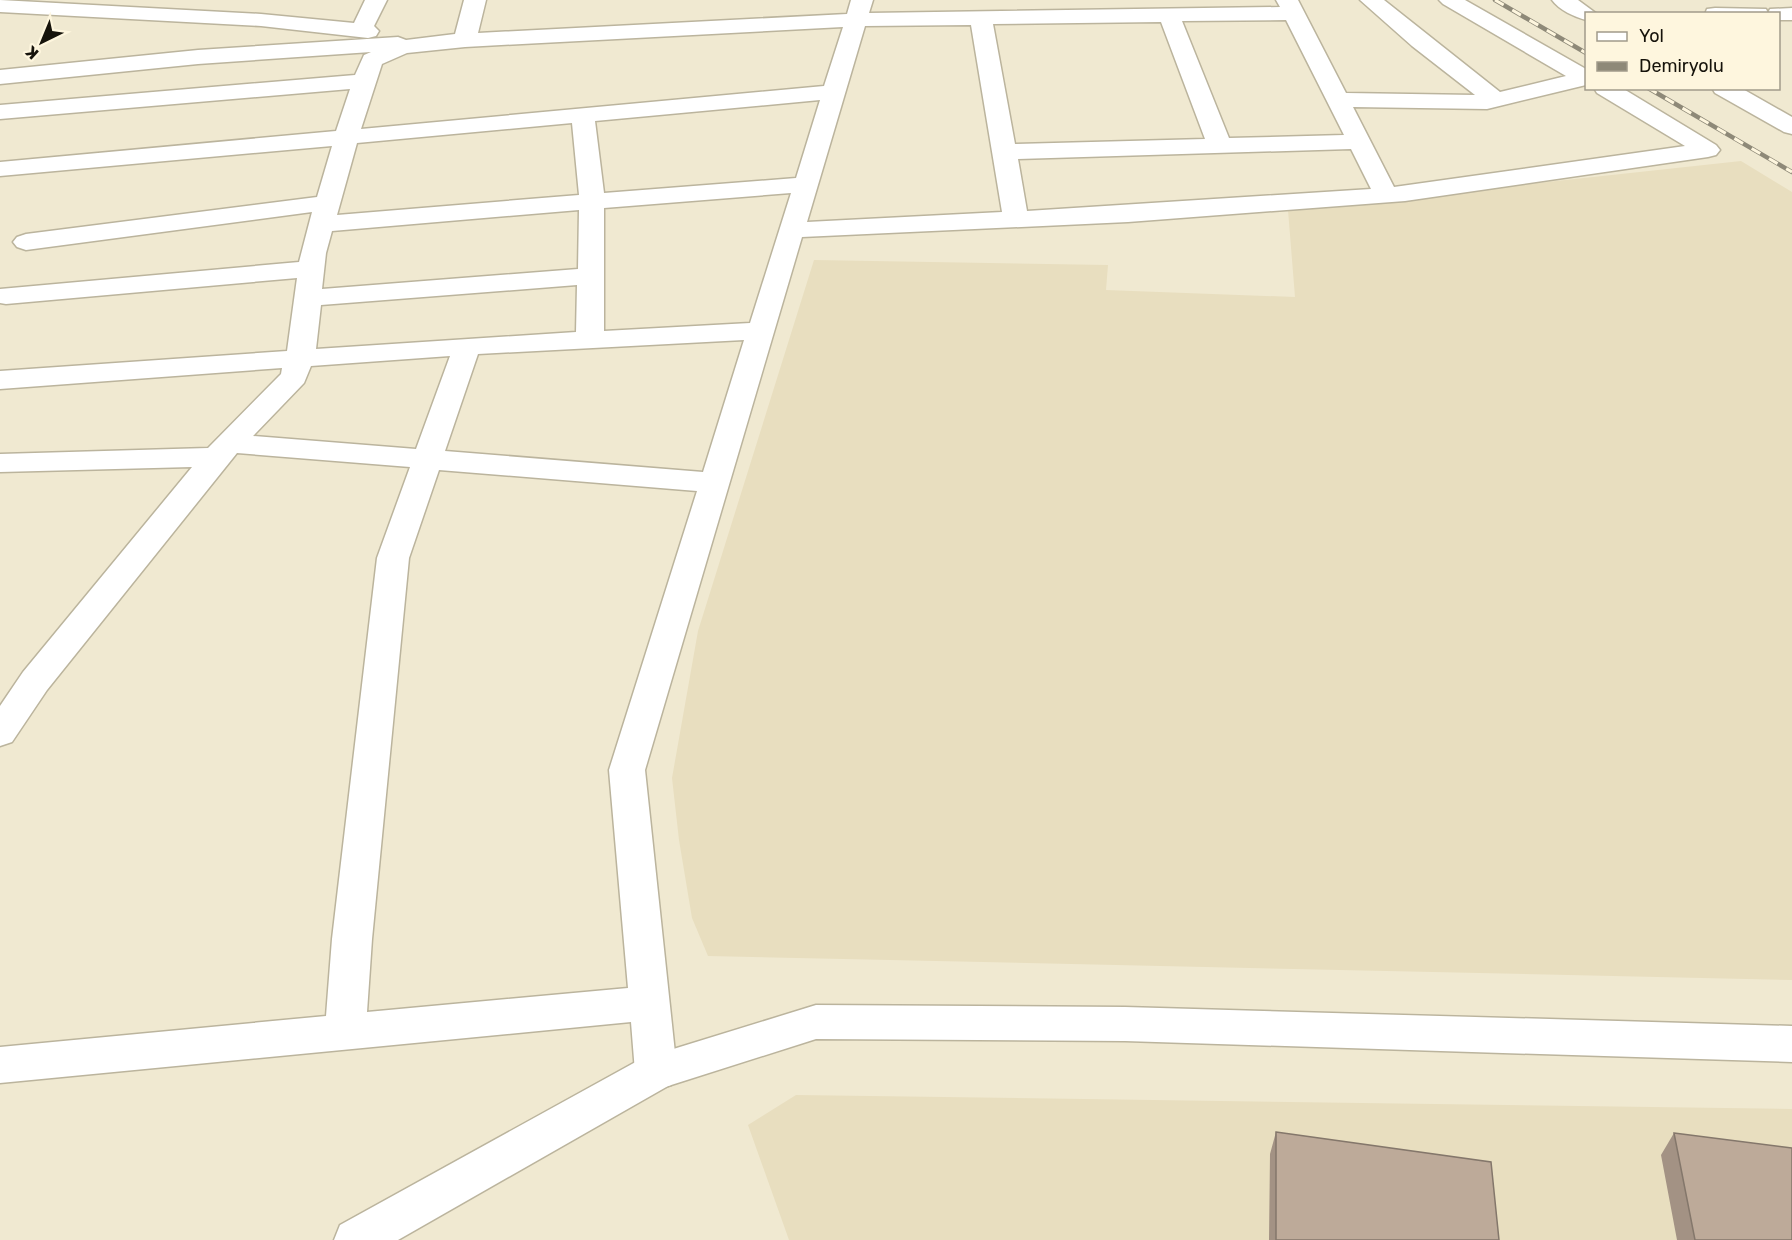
<svg xmlns="http://www.w3.org/2000/svg" width="1792" height="1240" font-family="Rubik,sans-serif">
	<style>
		.built { fill: #e8debf }
		.lines { fill: none; stroke-linecap: round; stroke-linejoin: round }
		.minor-casing { stroke: #bbb49d; stroke-width: 3 }
		.tertiary-casing { stroke: #bbb49d; stroke-width: 3 }
		.minor { fill: #fff; fill-rule: evenodd }
		.tertiary { fill: #fff; fill-rule: evenodd }
		.rail-casing { stroke: #8e8978; stroke-width: 4.5 }
		.rail { stroke: #fef6de; stroke-width: 3; stroke-dasharray: 10; stroke-linecap: butt }
		.wall { fill: #a39284 }
		.building { fill: #bdaa99; stroke: #84776b; stroke-width: 1.5 }
	</style>
	<rect width="100%" height="100%" fill="#f0e9d1"/>
	<path class="built" d="M1741,161L1792,192V980L708,956L692,918L679,840L672,778L698,631L814,260L1108,265L1106,290L1295,297L1288,210Z
		M796,1095L1792,1109V1240H789L748,1125Z"/>
	<g class="lines">
		<g class="minor-casing">
			<path id="minor" d="M0,0L261,14L354,23L365,0H387L374,26L379,31L376,36L368,38L261,26L0,12Z
				M464,0H486L478,33L847,14L851,0H873L869,13L1280,7L1276,0H1298L1346,93L1475,95L1412,46L1360,0H1384L1500,92L1566,76L1443,4L1439,0H1465L1586,69V85L1487,109L1353,107L1394,187L1685,146L1597,93L1594,88H1622L1716,145L1720,150L1716,155L1708,157L1405,201L1128,222L802,237L645,770L677,1072L671,1085L656,1090L641,1085L635,1072L631,1022L0,1083V1047L326,1016L332,939L377,558L410,467L237,453L47,690L12,742L0,746V706L23,672L192,467L0,472V454L208,448L281,374L282,368L0,389V371L287,351L297,278L6,304L0,303V289L299,262L312,212L26,250L17,247L13,242L17,237L26,234L317,197L332,146L0,176V162L336,131L350,89L0,119V105L355,75L364,55L371,52L198,64L0,84V70L198,50L398,37L406,40L455,34ZM1286,20L1344,135L1229,138L1182,21ZM1161,22L1205,139L1015,144L993,24ZM971,25L1002,212L807,222L865,26ZM843,27L824,86L361,129L382,64L407,53L465,47ZM820,100L796,178L604,193L595,121ZM572,123L579,195L337,215L357,143ZM1351,149L1371,189L1027,211L1018,159ZM791,193L750,323L604,331V208ZM579,210L578,269L322,289L326,253L332,231ZM577,285L576,332L316,349L321,305ZM744,340L703,472L445,451L478,354ZM450,356L416,449L253,436L304,383L311,366ZM439,470L697,491L609,770L628,988L367,1012L372,939L409,558Z
				M1552,0H1578L1597,14H1586V20C1575,17 1559,10 1552,0Z
				M1715,8L1766,9L1768,13L1770,9L1792,8V20H1778V14H1705L1707,9Z
				M1712,88H1741L1792,117V134L1784,132L1715,93Z"/>
		</g>
		<g class="tertiary-casing">
			<path id="tertiary" d="M816,1005L1125,1007L1792,1026V1062L1125,1041L816,1039L668,1086L398,1240H334L340,1225L641,1059Z"/>
		</g>
		<use href="#minor" class="minor"/>
		<use href="#tertiary" class="tertiary"/>
		<g class="rail-casing">
			<path id="rail" d="M1495,0L1586,53
				M1648,88L1792,172"/>
		</g>
		<use href="#rail" class="rail"/>
	</g>
	<path class="wall" d="M1276,1132L1499,1240H1269L1270,1154Z
		M1674,1133L1792,1240H1677L1661,1155Z"/>
	<path class="building" d="M1276,1132L1491,1162L1499,1240H1276Z
		M1674,1133L1792,1148V1240H1695Z"/>
	<rect x="1585" y="12" width="195" height="78" fill="#fef6de" stroke="#a19b8a" stroke-width="1.5"/>
	<rect x="1597" y="32" width="30" height="9" fill="#ffffff" stroke="#a19b8a" stroke-width="1.5"/>
	<text x="1639" y="42" font-size="18" fill="#16130b">Yol</text>
	<rect x="1597" y="62" width="30" height="9" fill="#8e8978" stroke="#a19b8a" stroke-width="1.5"/>
	<text x="1639" y="72" font-size="18" fill="#16130b">Demiryolu</text>
	<g transform="translate(42 42) rotate(223)" stroke="#fef6de" stroke-width="4.5" paint-order="stroke">
	<path d="M0-4.5L10 22L0 15L-10 22Z" fill="#16130b"/>
	<text y="-9" font-size="16" font-weight="bold" text-anchor="middle" fill="#16130b">K</text>
	</g>
</svg>
